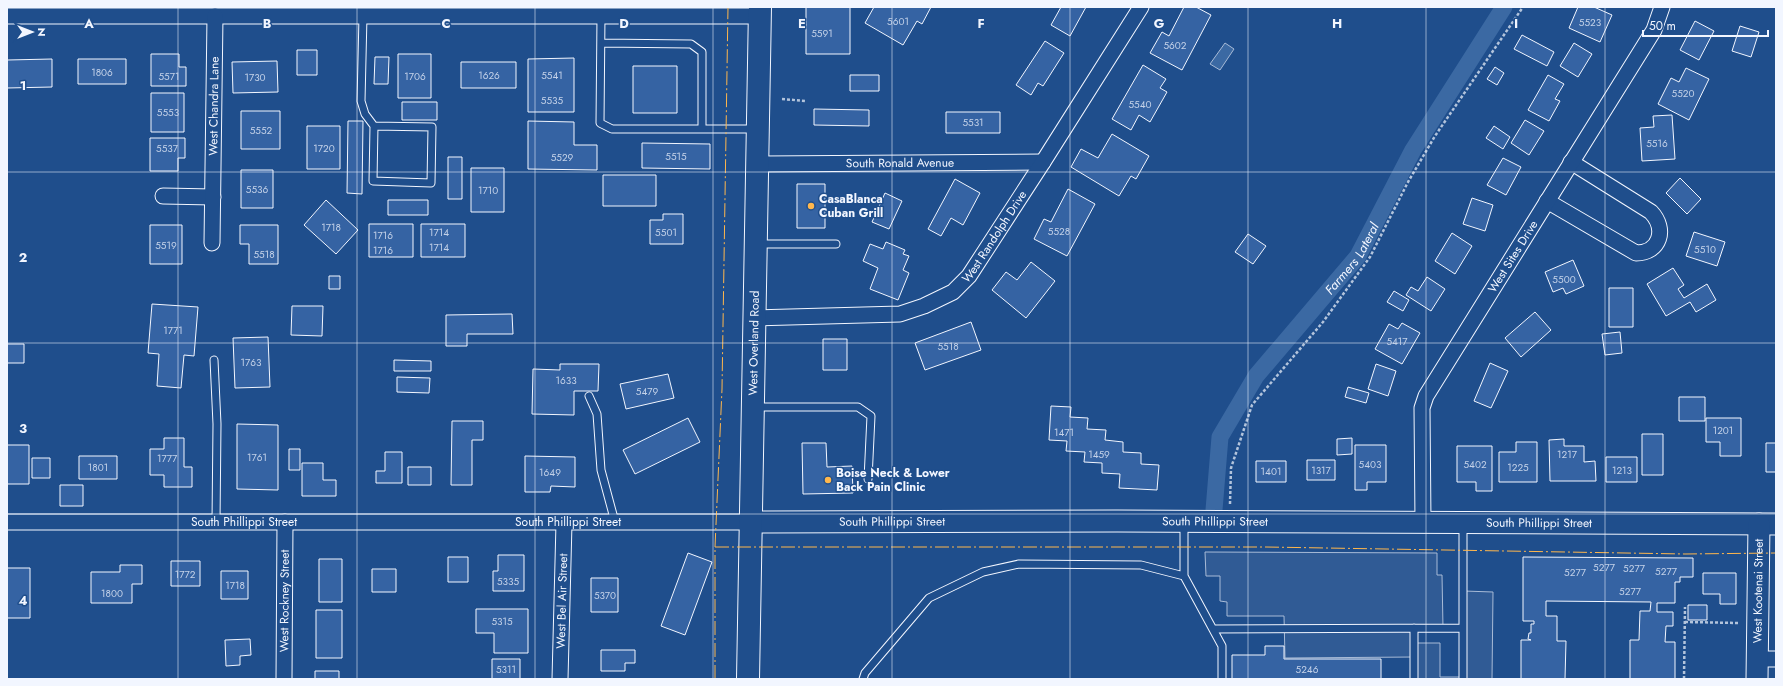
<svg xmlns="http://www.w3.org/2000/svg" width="1783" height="686" font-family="Jost,sans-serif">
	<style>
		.parking { fill: #305b95; stroke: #a8bbd7 }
		.water { fill: #3b69a3; stroke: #a8bbd7 }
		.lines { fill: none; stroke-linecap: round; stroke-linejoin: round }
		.canal { stroke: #3b69a3; stroke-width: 17 }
		.building { fill: #3563a3; stroke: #f2f6ff }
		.lane-casing { stroke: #f2f6ff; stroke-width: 9 }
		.street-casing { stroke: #f2f6ff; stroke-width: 17 }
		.secondary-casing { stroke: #f2f6ff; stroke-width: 23 }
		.primary-casing { stroke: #f2f6ff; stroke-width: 24 }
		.path { stroke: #b3c4dc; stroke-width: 2.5; stroke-dasharray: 3 2; stroke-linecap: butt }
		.lane { stroke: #1f4e8c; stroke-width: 7 }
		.street { stroke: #1f4e8c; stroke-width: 15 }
		.secondary { stroke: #1f4e8c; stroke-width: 21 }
		.primary { stroke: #1f4e8c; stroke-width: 22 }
		.power { stroke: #ffb74d; stroke-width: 1; stroke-dasharray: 14 3 2 3; stroke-linecap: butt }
		.grid { fill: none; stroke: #f2f6ff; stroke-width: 1; stroke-opacity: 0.55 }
		.poi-dot { fill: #ffb74d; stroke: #1f4e8c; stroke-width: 1.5 }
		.labels { text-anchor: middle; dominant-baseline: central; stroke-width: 3; stroke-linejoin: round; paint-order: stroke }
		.number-label { font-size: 10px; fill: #c3d1e8 }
		.street-label { font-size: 12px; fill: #f2f6ff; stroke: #1f4e8c }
		.poi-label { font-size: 12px; font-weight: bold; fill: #f2f6ff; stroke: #1f4e8c; text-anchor: start }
		.water-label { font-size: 13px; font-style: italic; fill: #f2f6ff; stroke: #1f4e8c }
		.grid-label { font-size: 13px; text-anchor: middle; font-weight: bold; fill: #f2f6ff; stroke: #1f4e8c; stroke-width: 3; stroke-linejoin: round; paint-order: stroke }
	</style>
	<rect width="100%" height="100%" fill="#1f4e8c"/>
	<path class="parking" d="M1205,552L1437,553V575H1442L1443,628H1414V643H1440V677H1465L1464,591L1493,592L1492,679H1414V657L1285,658L1284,616H1227V602L1220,601V576H1206Z"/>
	<path class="water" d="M1225,43L1234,49L1220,70L1210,64Z"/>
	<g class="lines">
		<path class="canal" id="s1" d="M1214,510L1220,437L1256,376L1358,256L1413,150L1504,7"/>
	</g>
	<path class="building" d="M806,7H850V54H806Z
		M874,7H931L922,24L917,21L903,45L865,23Z
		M1061,7H1086L1070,36L1051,25Z
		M1184,7H1196L1211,15L1182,70L1150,53L1162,32L1169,36Z
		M1578,7H1594L1612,15L1600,42L1569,28Z
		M1695,21L1714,31L1699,60L1680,50Z
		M1740,26L1759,32L1751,57L1732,51Z
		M1522,35L1554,52L1547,66L1514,49Z
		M1045,41L1064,53L1043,86L1038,83L1031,95L1016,85Z
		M1574,43L1592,54L1578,77L1560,66Z
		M297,50H317V75H297Z
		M151,54H179V67H186V86H151Z
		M398,54H431V98H398Z
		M375,57H389L388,84H374Z
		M574,58V112H528V59Z
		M52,59V87L7,88V60Z
		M78,59H126V84H78Z
		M277,61L278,92L233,93L232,62Z
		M461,62H516V88H461Z
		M1143,65L1166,79L1160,88L1167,92L1150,122L1139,115L1131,130L1112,119Z
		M633,66H677V113H633Z
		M1495,67L1504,73L1497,85L1487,79Z
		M1686,68L1709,79L1689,120L1658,104L1671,78L1679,82Z
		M850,75H879V91H850Z
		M1548,75L1564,84L1555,99L1560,101L1549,121L1528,110Z
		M151,93H184V132H151Z
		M402,102H437V120H402Z
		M814,109L869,110V126L814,125Z
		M241,111H280V149H241Z
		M946,112H1000V133H946Z
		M1672,115L1675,159L1642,161L1640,128L1654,127L1653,116Z
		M1525,120L1544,131L1529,155L1511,143Z
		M348,121H363L362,194L347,193Z
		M528,121L574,122V145H597V170L528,169Z
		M307,126H340V169H307Z
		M1494,126L1510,137L1503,149L1486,138Z
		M1112,134L1149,156L1136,179L1131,176L1119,196L1071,167L1081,149L1098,158Z
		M150,138H185V158H178V171H150Z
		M642,143L710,144V169L642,168Z
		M448,157H462V199H448Z
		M1503,158L1521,167L1506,195L1487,185Z
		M471,168H504V212H471Z
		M241,170H273V208H241Z
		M603,175H656V206H603Z
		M1680,178L1701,199L1687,214L1666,193Z
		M955,179L980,193L963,225L951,218L941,236L928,229Z
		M797,184H825V228H797Z
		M1068,189L1095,204L1067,256L1034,239L1044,219L1051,222Z
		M885,193L902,201L889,229L872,222Z
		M1472,198L1493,205L1485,231L1463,224Z
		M326,200L358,230L336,254L304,225Z
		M388,200H428V215H388Z
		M663,214H683V244H650V220H663Z
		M369,224H413V257H369Z
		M421,224H465V257H421Z
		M150,225H182V264H150Z
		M240,225H278V264H249V244H240Z
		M1694,232L1725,242L1717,266L1686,256Z
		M1452,233L1472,246L1455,274L1435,261Z
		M1248,234L1266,246L1253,264L1235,252Z
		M886,242L905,250L903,254L909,256L903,270L909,273L898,300L870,289L878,268L863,261L870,244L883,249Z
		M1573,260L1584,286L1566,294L1563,288L1553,292L1545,272Z
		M1031,262L1055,281L1026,318L992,290L1006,272L1017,280Z
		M1673,268L1684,285L1678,289L1684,298L1707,284L1716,300L1696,312L1690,302L1666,316L1647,284Z
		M329,276H340V289H329Z
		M1427,277L1445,289L1431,311L1406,295L1411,287L1418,291Z
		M1609,288H1633V327H1609Z
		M1394,291L1409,300L1403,311L1387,302Z
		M152,304L198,307L194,356L184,355L181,388L157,386L159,354L148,353Z
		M292,306H323L322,336L291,335Z
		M1535,312L1551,330L1521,357L1505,338Z
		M512,314L513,334H467V346H446V315Z
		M971,322L981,350L925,370L915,343Z
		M1402,323L1420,333L1402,364L1375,349L1389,324L1398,329Z
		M1620,332L1622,353L1605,355L1602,334Z
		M268,337L270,387L235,388L233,338Z
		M823,339H847V370H823Z
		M7,344H24V363H7Z
		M394,360L431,361V371H394Z
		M1490,363L1508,371L1491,408L1474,401Z
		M560,364H599L598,391H574V415L532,414L533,369L560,370Z
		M1376,364L1396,371L1388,396L1368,389Z
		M668,374L674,398L626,409L620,384Z
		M397,377L430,378L429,393L397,392Z
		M1348,387L1369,393L1366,403L1345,397Z
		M1679,397H1705V421H1679Z
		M1051,406L1071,407L1070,417L1088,418L1087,429L1106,430L1105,440L1123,442V452L1141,453V464L1159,465L1157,490L1119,488L1120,474L1102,473V463L1084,462L1085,452L1066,451L1067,441L1049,440Z
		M688,418L700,442L635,474L623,450Z
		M1706,418H1741V456H1720V442H1706Z
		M452,421H483V440H472V485H451Z
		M237,424L278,425V490L237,489Z
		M1642,434H1663V475H1642Z
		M164,438H184V467H192V487H164V475H150V449H164Z
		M1352,438V454L1337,455V439Z
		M1564,439V446H1584V462L1595,461L1596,481H1550L1549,440Z
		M1516,442H1537V482H1499V452H1516Z
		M802,443H826L827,467L852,466L853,493L803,494Z
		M1766,443H1776V472H1766Z
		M7,445H29V484H7Z
		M1355,445H1386V482H1367V490H1355Z
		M1457,446H1492V491H1476V482H1457Z
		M289,449H300V470H289Z
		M385,452H402V483H376V471H385Z
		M79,456H117V479H79Z
		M525,456L575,457V487L551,486L550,492H525Z
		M1606,457H1637V482H1606Z
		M32,458H50V478H32Z
		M1307,460H1335V480H1307Z
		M1256,461H1286V482H1256Z
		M302,463H323V480H336V496H302Z
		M408,467H431V485H408Z
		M60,485H83V506H60Z
		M688,553L712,562L685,635L661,626Z
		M498,555H524V591H493V571H498Z
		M448,557H468V582H448Z
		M1523,557L1693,558V577H1680V582H1675V603H1657V612H1673V626H1666L1665,642H1675V679H1630V640H1639L1640,611H1650L1651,602L1546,601V616H1557V641H1566L1565,679H1521V640H1531L1528,639L1529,633H1531V624H1534V621H1523Z
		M319,559H342V602H319Z
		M171,561H200V586H171Z
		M120,565H142V584H132V603H91V572H120Z
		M7,568H30V618H7Z
		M372,569H396V592H372Z
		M221,571H248V599H221Z
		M1703,573H1736V604H1720V594H1703Z
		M591,578H618V612H591Z
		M1688,605H1707V620H1688Z
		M476,609H528V653H494V633H476Z
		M316,610H342V658H316Z
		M250,639L251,655L240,656V665L226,666L225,640Z
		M1265,646H1284V659H1381V679H1232V655H1265Z
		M601,650H635V663H625V671H601Z
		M492,659H520V679H492Z
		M315,671H339V679H315Z"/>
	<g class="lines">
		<g class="lane-casing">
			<path id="lane" d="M363,16L361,101L365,114L374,126L432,127L431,183L373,181L374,126
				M601,16L600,123L612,129H755
				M601,43L691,44L702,52V129
				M758,244H836
				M214,360L217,424L216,522
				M589,396L597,414L601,470L615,522
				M755,407H858L871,416L868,479
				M1184,523V576L1222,646V679
				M1463,525V679
				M1414,628V679
				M1213,629L1463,628
				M863,679L865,673L929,598L983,572L1019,564L1141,565L1184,576"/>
		</g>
		<g class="street-casing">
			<g id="street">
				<path d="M7,16H760"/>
				<path id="s2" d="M757,164L1043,162"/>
				<path d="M163,196L213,197"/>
				<path d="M1547,201L1636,253C1660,253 1667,229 1651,212L1571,162"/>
				<path id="s3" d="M212,243L215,16"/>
				<path id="s4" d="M754,318L900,314L924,306L953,292L969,276L1043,162L1141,7"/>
				<path id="s5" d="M7,522H751"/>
				<path id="s6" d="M1423,522L1422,408L1426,396L1654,30L1662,7"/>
				<path d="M1757,659H1776"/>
				<path id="s7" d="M284,679L285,522"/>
				<path id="s8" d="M560,679L564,523"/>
			</g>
		</g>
		<g class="secondary-casing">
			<g id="secondary">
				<path id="s9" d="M751,522L1117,521L1776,524"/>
				<path id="s10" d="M1757,679L1759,524"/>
			</g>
		</g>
		<g class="primary-casing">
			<g id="primary">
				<path id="s11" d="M748,679L760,7"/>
			</g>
		</g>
		<path class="path" d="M782,99L805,101
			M1230,504L1231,468L1252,405L1323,322L1370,257L1408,182L1435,136L1523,7
			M1685,622L1739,623
			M1684,679L1685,607"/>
		<use href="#lane" class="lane"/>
		<use href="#street" class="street"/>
		<use href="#secondary" class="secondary"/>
		<use href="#primary" class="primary"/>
		<path class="power" d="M715,547H1266L1685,554L1776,553
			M715,679V547L722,389L728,7"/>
	</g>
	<path class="grid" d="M178,7V679M357,7V679M535,7V679M713,7V679M892,7V679M1070,7V679M1248,7V679M1426,7V679M1605,7V679M7,172H1776M7,343H1776M7,514H1776"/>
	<g class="poi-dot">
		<circle cx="811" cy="206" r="4"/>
		<circle cx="828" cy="480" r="4"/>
	</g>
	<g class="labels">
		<g class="number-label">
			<text x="898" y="21">5601</text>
			<text x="1590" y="22">5523</text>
			<text x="822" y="33">5591</text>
			<text x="1175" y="45">5602</text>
			<text x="102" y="72">1806</text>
			<text x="489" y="75">1626</text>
			<text x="552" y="75">5541</text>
			<text x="169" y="76">5571</text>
			<text x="415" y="76">1706</text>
			<text x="255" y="77">1730</text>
			<text x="1683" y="93">5520</text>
			<text x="552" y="100">5535</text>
			<text x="1140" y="104">5540</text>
			<text x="168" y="112">5553</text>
			<text x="973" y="122">5531</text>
			<text x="261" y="130">5552</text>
			<text x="1657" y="143">5516</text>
			<text x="167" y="148">5537</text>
			<text x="324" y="148">1720</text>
			<text x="676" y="156">5515</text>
			<text x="562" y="157">5529</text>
			<text x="257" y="189">5536</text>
			<text x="488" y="190">1710</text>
			<text x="331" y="227">1718</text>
			<text x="1059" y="231">5528</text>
			<text x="439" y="232">1714</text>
			<text x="666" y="232">5501</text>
			<text x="383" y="235">1716</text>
			<text x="166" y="245">5519</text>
			<text x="439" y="247">1714</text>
			<text x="1705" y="249">5510</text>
			<text x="383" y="250">1716</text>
			<text x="264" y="254">5518</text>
			<text x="1564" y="279">5500</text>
			<text x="173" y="330">1771</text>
			<text x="1397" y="341">5417</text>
			<text x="948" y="346">5518</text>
			<text x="251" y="362">1763</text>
			<text x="566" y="380">1633</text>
			<text x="647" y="391">5479</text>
			<text x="1723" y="430">1201</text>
			<text x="1064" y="432">1471</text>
			<text x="1099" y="454">1459</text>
			<text x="1567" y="454">1217</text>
			<text x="257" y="457">1761</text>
			<text x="167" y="458">1777</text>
			<text x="1370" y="464">5403</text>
			<text x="1475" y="464">5402</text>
			<text x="98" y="467">1801</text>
			<text x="1518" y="467">1225</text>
			<text x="1321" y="470">1317</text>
			<text x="1622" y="470">1213</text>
			<text x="1271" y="471">1401</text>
			<text x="550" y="472">1649</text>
			<text x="1604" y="567">5277</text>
			<text x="1634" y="568">5277</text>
			<text x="1666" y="571">5277</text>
			<text x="1575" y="572">5277</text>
			<text x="185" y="574">1772</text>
			<text x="508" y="581">5335</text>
			<text x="235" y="585">1718</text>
			<text x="1630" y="591">5277</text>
			<text x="112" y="593">1800</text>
			<text x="605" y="595">5370</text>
			<text x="502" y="621">5315</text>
			<text x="506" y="669">5311</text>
			<text x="1307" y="669">5246</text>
		</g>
		<g class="street-label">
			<text stroke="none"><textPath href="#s3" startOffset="137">West Chandra Lane</textPath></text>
			<text stroke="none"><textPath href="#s2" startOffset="143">South Ronald Avenue</textPath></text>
			<text stroke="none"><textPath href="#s4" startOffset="273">West Randolph Drive</textPath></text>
			<text stroke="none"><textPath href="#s6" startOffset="291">West Sites Drive</textPath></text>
			<text stroke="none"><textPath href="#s11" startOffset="336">West Overland Road</textPath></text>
			<text stroke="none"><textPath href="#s9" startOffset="464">South Phillippi Street</textPath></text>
			<text stroke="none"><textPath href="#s5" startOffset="237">South Phillippi Street</textPath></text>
			<text stroke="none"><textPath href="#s5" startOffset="561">South Phillippi Street</textPath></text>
			<text stroke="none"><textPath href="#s9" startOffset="141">South Phillippi Street</textPath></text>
			<text stroke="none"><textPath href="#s9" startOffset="788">South Phillippi Street</textPath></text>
			<text stroke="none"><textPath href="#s10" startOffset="88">West Kootenai Street</textPath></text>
			<text stroke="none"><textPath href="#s7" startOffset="78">West Rockney Street</textPath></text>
			<text stroke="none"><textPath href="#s8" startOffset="78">West Bel Air Street</textPath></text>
		</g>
		<g class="poi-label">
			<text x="819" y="199">CasaBlanca<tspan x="819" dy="14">Cuban Grill</tspan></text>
			<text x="836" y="473">Boise Neck &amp; Lower<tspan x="836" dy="14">Back Pain Clinic</tspan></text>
		</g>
		<g class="water-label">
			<text stroke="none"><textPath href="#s1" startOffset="296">Farmers Lateral</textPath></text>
		</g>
	</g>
	<g class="grid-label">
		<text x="89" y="28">A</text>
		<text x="267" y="28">B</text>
		<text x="446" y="28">C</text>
		<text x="624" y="28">D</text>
		<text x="802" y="28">E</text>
		<text x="981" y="28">F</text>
		<text x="1159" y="28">G</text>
		<text x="1337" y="28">H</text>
		<text x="1516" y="28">I</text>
		<text x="23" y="90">1</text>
		<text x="23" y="262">2</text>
		<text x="23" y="433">3</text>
		<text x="23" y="605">4</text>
	</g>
	<rect width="1783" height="686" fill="none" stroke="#f2f6ff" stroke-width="16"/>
	<g transform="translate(32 32) rotate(90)" stroke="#1f4e8c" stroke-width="3" paint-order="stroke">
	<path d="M0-3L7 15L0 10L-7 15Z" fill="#f2f6ff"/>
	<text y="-6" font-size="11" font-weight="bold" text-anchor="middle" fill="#f2f6ff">N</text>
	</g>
	<path d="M1643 30v6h125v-6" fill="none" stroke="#f2f6ff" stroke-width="2"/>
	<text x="1649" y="30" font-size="12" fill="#f2f6ff" stroke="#1f4e8c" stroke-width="3" paint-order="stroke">50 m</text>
</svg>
